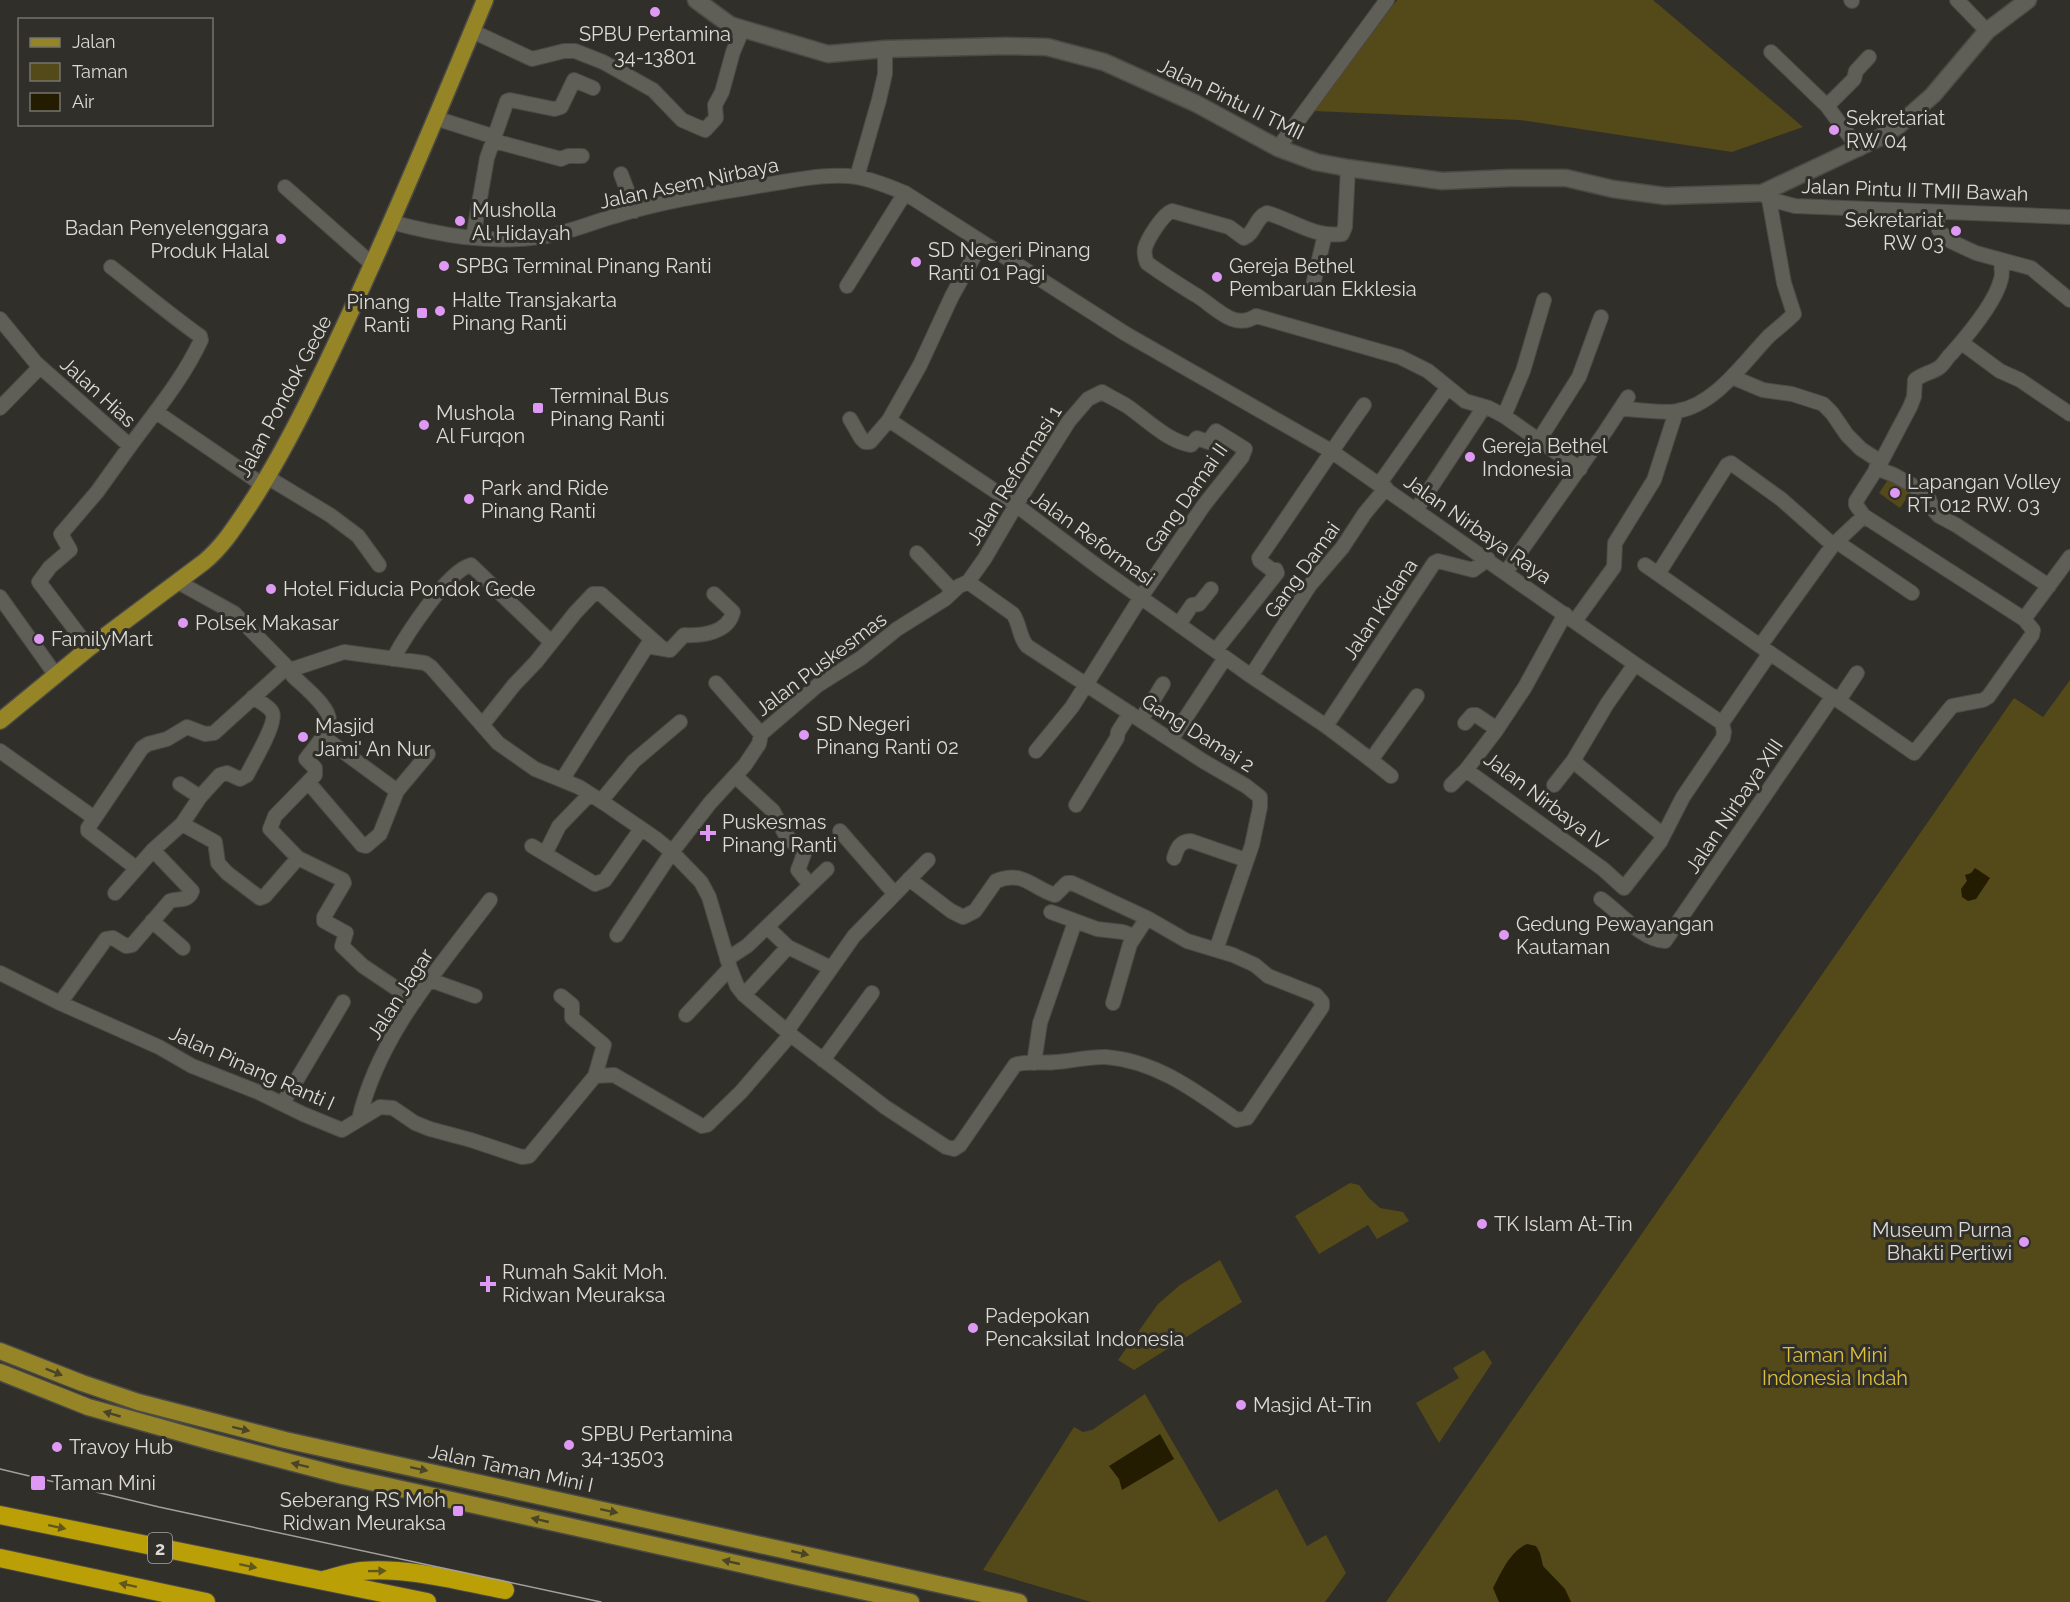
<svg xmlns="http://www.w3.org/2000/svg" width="2070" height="1602" font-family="Raleway,sans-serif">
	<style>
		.green { fill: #544918 }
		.water { fill: #231c00 }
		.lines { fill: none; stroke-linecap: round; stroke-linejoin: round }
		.minor-casing { stroke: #4c4a45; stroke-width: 16 }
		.tertiary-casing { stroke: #4c4a45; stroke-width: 19 }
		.primary-casing { stroke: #4c4a45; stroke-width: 19 }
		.motorway-casing { stroke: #4c4a45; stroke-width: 20 }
		.minor { stroke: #5f5e57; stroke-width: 14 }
		.tertiary { stroke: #5f5e57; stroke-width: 16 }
		.primary { stroke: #968527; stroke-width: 16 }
		.motorway { stroke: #ba9f07; stroke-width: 18 }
		.tram { stroke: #a2a09c; stroke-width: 1.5 }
		.oneway { fill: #4a4428 }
		.oneway2 { fill: #61561d }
		.poi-dot { fill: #dd99f4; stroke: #312f29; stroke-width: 2 }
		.labels { text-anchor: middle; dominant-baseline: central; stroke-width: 6; stroke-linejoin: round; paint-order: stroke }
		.shield { fill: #312f29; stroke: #a9a7a3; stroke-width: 1.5 }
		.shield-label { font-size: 18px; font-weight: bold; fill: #dcdbd7 }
		.poi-label { font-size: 20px; fill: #dcdbd7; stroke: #312f29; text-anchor: start }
		.street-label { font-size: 20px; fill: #dcdbd7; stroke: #312f29 }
		.park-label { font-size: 20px; fill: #dec13a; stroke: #312f29 }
	</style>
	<rect width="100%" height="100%" fill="#312f29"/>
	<path class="green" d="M1397,0H1653L1803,127L1732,152L1520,120L1314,111Z
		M1890,477L1911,492L1900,508L1879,493Z
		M2070,680V1602H1386L2014,698L2043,717Z
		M1350,1183L1359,1185L1368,1197L1380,1208L1403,1212L1409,1221L1377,1239L1368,1225L1319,1254L1295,1216Z
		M1220,1260L1242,1302L1134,1370L1118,1360L1158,1304L1180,1285Z
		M1484,1350L1492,1363L1439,1443L1416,1403L1459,1378L1453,1368Z
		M1145,1394L1219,1522L1277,1489L1307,1546L1326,1535L1346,1573L1325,1602H1091L983,1570L1074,1427L1083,1432L1092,1430Z"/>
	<path class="water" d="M1975,868L1990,878L1976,899L1968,901L1962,897L1961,889L1967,881L1965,875L1971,873Z
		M1160,1434L1174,1459L1122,1490L1119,1479L1109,1466Z
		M1527,1544L1536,1546L1540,1553L1543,1566L1565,1589L1571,1602H1499L1493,1588C1501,1573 1510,1551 1527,1544Z"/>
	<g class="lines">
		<g class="minor-casing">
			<path id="minor" d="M1851,0L1852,1
				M1957,0L1987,31
				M472,31L532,59L564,51H575L603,62L653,90L682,120L705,130L716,118L715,105L722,92L733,52L743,28
				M1771,52L1827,106L1859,149
				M1827,106L1854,79L1856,71L1869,57
				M435,118L495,137
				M494,141L561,159L568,156H582
				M1278,148L1387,0
				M1348,168L1345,227L1342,234C1315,238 1292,220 1267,213C1255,218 1255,233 1244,238L1229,227L1172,211C1163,214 1148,238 1145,248C1144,253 1145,258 1147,263C1162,274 1178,284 1194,294C1213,304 1233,332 1256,316L1400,357L1428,371L1465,401L1489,408L1504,416L1580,469
				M621,174L635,211
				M857,177L879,100L885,74V49
				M285,187L373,265
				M1763,194L1769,199L1795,206L2070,217
				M1935,212L1939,230L1948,240L1976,253L2031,268L2070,300
				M391,222C439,235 489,244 540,237C566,234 590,223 615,216C666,200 722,192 776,183C801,179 832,173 857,177C874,180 890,187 905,193L1126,334L1331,451L1635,664L1722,723L1770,653L1914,753L1952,706L1983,700L1988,697L2032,635L2033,630L2024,619L1864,516L1856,505V501L1881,462L1910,407L1914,397L1915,380C1923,373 1932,373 1940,367C1945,363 1947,357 1952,353C1967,336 1996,301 2001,279C2003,274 2001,266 2001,261
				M473,238L487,158L507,101L510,100L554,109L561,107L574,80L593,88
				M982,242L952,296L920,365L889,420L1016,505L1101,569L1251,676L1326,726L1371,760L1417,696
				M1313,285L1325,234
				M847,286L905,193
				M0,319L36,363L130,446C155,412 183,379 201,340L200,336C169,314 141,290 111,267
				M1962,343L2000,371L2020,380L2070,414
				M1732,377L1763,390L1792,394L1823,404L1832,413L1847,435L1861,449L1881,462
				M0,408L40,367
				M1621,409C1637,409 1663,414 1677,411C1715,405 1744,362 1769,336C1777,329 1786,322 1794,314L1784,283L1769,199
				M155,414H159L263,485
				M1504,416L1523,371L1544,300
				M850,419L861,438L865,442H870L889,420
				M1539,440L1579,377L1601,317
				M1876,468L1894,475L1912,485L1929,499L1932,508L1939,516L1956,525L2049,586
				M267,477L330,515L358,536L379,565
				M1380,483L1448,387
				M1416,510L1484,407
				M1837,542L1912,593
				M917,553L953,591
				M1645,565L1658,574
				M1506,572L1605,432L1628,397
				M178,582L234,613L290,670L344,652L425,663L431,667L498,743L535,769L579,787L604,803L655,838L672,852L701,882L709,897L730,968L737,986L744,995L796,1039L885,1107L946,1147L954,1149L960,1145L1015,1065C1027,1060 1042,1064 1056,1062C1072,1061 1090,1056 1106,1057C1157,1061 1197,1092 1237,1120L1247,1118L1322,1007V1002L1316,995L1268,976L1255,965L1233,955L1187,941L1147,918L1072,883H1067L1055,895C1032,888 1024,870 996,881L975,911L963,917L951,911L909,879
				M968,582L985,558L1016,505L1069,421L1088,399L1102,392C1110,397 1119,401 1127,406C1146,419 1167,441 1191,445L1197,438L1208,442L1216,431L1245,449L1242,457L1204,505L1141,597L1072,707L1036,751
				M968,582L1013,614C1020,624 1019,637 1027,646L1203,761L1246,786L1260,797V807L1252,845L1216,950
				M0,597L55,674
				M1565,614L1525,687L1495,732L1466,770L1603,869L1624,888L1660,842L1683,797L1723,738L1724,732L1722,723
				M2024,619L2070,557
				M1575,621L1614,567L1615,543L1654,480L1676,412
				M1179,624L1192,605L1199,604L1211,589
				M1760,646L1833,545L1864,516
				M89,648L39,582L50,567L70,550L61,534L97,492L130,446
				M1216,650L1277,573L1276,570H1272L1260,561L1259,558C1294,508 1328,456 1364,405
				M1770,653L1658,574L1727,465L1731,463L1781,499L1833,545
				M393,659C405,637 447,571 471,565L551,642
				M1635,664L1607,704L1573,761L1663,835
				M290,670L293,676C303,686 332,708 329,723C326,736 313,749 306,759L315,768V775L275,816L270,829L298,858L343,880L344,883L324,917V921L346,933L342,946L363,966L415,1001
				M1251,676L1310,585L1342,548L1365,513L1386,488
				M716,683L761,734
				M1839,700L1857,673
				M1141,720L1163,684
				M1465,723L1472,715H1476L1497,729
				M483,724L514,685L536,662L575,613L593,594H601L663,649
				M1326,726L1434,563L1438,561L1473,570L1488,559
				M322,736L397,791
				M1171,740L1225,658
				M0,751L93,817
				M1371,760L1391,776
				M735,776L773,811L785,834L804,854L798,870L810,885
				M562,780L647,646L670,650L684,635C702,636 728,633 733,612L714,594
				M308,782L362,845L366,846L380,834L397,791L428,754
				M180,784L200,797
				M1451,785L1466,770
				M1554,785L1573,761
				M601,801L634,761L680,722
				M1076,805L1117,738L1118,732L1130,713
				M182,824L215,842L218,863L227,873L260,898L265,896L298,858
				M840,831L894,893
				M532,846L595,884L605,880L641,829
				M545,854L559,826L589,795
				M1174,858C1177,848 1180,841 1191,841L1246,860
				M136,868L88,831V828L142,748L148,744L167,739L187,727L205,734L214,733L287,667
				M115,893L153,850L182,824L200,797L220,775L227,773L240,779L247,775C252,764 278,722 272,712C269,706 258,701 253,697
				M1601,899C1619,912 1642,940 1665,941L1833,696
				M1051,912L1097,929L1123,932L1134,936
				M152,921L183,948
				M767,927L788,947L831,968
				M617,935L672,852L710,803L745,765L759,744L761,734L818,685L861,658L897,629L945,599L959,586L968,582
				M727,959L747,946L827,869
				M0,973L60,1003L159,1047L192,1066L258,1092L303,1114L342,1130L380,1107L393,1108L415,1123L430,1129L471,1140L522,1157L529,1156L595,1076L614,1075L702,1126L707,1125L741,1092L791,1034
				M430,980L475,996
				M744,995L788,947
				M561,996L572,1005V1018L604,1045L595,1076
				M60,1003L106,939L113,938L126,946L132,945L170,901C179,898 188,902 192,891L153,850
				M1113,1003L1130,944L1147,918
				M686,1015L730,968
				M787,1031L854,936L928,860
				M823,1060L872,993
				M1034,1063L1040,1023L1075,922
				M283,1103L343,1002
				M359,1119C379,1034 440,967 490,900"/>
		</g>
		<g class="tertiary-casing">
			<path id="tertiary" d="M696,0L730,25L828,54L885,49L1007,46L1047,47L1104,62L1195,103L1278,148L1316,162L1348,168L1442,181L1510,178H1566L1613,189L1665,196L1762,193L1881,137L1898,126L1933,95L1987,31L2028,0"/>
		</g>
		<g class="primary-casing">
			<path id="primary" d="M0,721L89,648L204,562C223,546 235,527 249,506C274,468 295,428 315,387C377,260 431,130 485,0
				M0,1351L82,1383L138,1402L285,1440L1019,1602
				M0,1372L88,1407L213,1442L343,1476L911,1602"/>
		</g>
		<g class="motorway-casing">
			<path id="motorway" d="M0,1515L427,1602
				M0,1558L206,1602
				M324,1580C336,1577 349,1572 361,1571C409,1567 458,1581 505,1590"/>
		</g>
		<use href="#minor" class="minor"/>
		<use href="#tertiary" class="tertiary"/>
		<use href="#primary" class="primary"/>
		<use href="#motorway" class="motorway"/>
		<path class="tram" d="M0,1469L159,1507L601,1602"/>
	</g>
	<defs><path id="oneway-solid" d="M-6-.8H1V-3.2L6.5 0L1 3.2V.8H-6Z" transform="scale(1.5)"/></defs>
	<g class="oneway">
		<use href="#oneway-solid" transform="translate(54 1372) rotate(22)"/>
		<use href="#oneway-solid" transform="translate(112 1414) rotate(-164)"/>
		<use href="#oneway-solid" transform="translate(241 1429) rotate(14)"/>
		<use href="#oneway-solid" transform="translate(300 1465) rotate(-166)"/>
		<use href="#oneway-solid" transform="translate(419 1469) rotate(12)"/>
		<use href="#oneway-solid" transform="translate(609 1511) rotate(12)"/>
		<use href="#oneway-solid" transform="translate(540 1520) rotate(-167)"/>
		<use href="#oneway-solid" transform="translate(800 1553) rotate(13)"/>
		<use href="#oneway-solid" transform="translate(731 1562) rotate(-167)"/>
	</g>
	<g class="oneway2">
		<use href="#oneway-solid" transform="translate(57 1527) rotate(12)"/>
		<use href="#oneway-solid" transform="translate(248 1566) rotate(12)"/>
		<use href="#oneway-solid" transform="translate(377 1571) rotate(-1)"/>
		<use href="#oneway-solid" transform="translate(128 1585) rotate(-168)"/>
	</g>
	<g class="poi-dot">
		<circle cx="655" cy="12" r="6"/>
		<circle cx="1834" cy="130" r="6"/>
		<circle cx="460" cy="221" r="6"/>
		<circle cx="1956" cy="231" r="6"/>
		<circle cx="281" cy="239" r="6"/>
		<circle cx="916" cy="262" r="6"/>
		<circle cx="444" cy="266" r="6"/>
		<circle cx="1217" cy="277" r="6"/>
		<circle cx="440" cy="311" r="6"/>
		<rect x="416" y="307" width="12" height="12" rx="3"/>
		<rect x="532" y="402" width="12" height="12" rx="3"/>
		<circle cx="424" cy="425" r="6"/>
		<circle cx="1470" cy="457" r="6"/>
		<circle cx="1895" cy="493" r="6"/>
		<circle cx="469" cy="499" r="6"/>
		<circle cx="271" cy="589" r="6"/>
		<circle cx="183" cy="623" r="6"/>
		<circle cx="39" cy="639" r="6"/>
		<circle cx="804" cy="735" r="6"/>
		<circle cx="303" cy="737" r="6"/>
		<path d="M705 824h6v6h6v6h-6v6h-6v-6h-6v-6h6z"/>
		<circle cx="1504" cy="935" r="6"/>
		<circle cx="1482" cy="1224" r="6"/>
		<circle cx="2024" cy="1242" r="6"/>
		<path d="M485 1275h6v6h6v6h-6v6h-6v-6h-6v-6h6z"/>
		<circle cx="973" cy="1328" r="6"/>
		<circle cx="1241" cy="1405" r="6"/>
		<circle cx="569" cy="1445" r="6"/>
		<circle cx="57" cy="1447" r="6"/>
		<rect x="30" y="1475" width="16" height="16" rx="3"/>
		<rect x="452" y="1505" width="12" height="12" rx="3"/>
	</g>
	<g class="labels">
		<rect class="shield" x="148" y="1533" width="24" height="30" rx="4.5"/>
		<g class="shield-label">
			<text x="160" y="1548">2</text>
		</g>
		<g class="poi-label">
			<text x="655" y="34" text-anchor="middle">SPBU Pertamina<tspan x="655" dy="23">34-13801</tspan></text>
			<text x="1846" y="118">Sekretariat<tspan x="1846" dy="23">RW 04</tspan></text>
			<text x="472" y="210">Musholla<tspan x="472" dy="23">Al Hidayah</tspan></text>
			<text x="1944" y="220" text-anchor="end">Sekretariat<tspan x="1944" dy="23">RW 03</tspan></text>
			<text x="269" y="228" text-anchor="end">Badan Penyelenggara<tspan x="269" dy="23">Produk Halal</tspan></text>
			<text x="928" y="250">SD Negeri Pinang<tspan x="928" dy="23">Ranti 01 Pagi</tspan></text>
			<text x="456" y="266">SPBG Terminal Pinang Ranti</text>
			<text x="1229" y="266">Gereja Bethel<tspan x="1229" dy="23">Pembaruan Ekklesia</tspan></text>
			<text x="452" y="300">Halte Transjakarta<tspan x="452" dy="23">Pinang Ranti</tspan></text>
			<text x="410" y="302" text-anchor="end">Pinang<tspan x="410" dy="23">Ranti</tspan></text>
			<text x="550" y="396">Terminal Bus<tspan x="550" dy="23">Pinang Ranti</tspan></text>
			<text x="436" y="413">Mushola<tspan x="436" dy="23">Al Furqon</tspan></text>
			<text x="1482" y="446">Gereja Bethel<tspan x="1482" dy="23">Indonesia</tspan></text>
			<text x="1907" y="482">Lapangan Volley<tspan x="1907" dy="23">RT. 012 RW. 03</tspan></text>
			<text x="481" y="488">Park and Ride<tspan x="481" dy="23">Pinang Ranti</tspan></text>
			<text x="283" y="589">Hotel Fiducia Pondok Gede</text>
			<text x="195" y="623">Polsek Makasar</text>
			<text x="51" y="639">FamilyMart</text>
			<text x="816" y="724">SD Negeri<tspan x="816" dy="23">Pinang Ranti 02</tspan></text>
			<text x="315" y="726">Masjid<tspan x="315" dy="23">Jami' An Nur</tspan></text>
			<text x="722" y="822">Puskesmas<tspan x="722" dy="23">Pinang Ranti</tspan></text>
			<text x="1516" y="924">Gedung Pewayangan<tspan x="1516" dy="23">Kautaman</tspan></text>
			<text x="1494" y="1224">TK Islam At-Tin</text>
			<text x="2012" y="1230" text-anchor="end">Museum Purna<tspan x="2012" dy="23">Bhakti Pertiwi</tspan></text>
			<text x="502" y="1272">Rumah Sakit Moh.<tspan x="502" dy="23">Ridwan Meuraksa</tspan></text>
			<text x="985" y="1316">Padepokan<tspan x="985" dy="23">Pencaksilat Indonesia</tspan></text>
			<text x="1253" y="1405">Masjid At-Tin</text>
			<text x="581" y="1434">SPBU Pertamina<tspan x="581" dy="23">34-13503</tspan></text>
			<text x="69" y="1447">Travoy Hub</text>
			<text x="51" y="1483">Taman Mini</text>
			<text x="446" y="1500" text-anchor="end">Seberang RS Moh<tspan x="446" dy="23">Ridwan Meuraksa</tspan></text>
		</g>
		<g class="street-label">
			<text transform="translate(1231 99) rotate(26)">Jalan Pintu II TMII</text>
			<text transform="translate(689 183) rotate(-12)">Jalan Asem Nirbaya</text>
			<text transform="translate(1915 190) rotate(2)">Jalan Pintu II TMII Bawah</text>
			<text transform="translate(98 392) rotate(42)">Jalan Hias</text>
			<text transform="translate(284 396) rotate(-62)">Jalan Pondok Gede</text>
			<text transform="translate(1014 475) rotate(-58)">Jalan Reformasi 1</text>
			<text transform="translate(1186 498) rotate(-55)">Gang Damai II</text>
			<text transform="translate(1478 529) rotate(35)">Jalan Nirbaya Raya</text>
			<text transform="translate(1093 538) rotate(36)">Jalan Reformasi</text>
			<text transform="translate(1302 570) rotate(-54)">Gang Damai</text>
			<text transform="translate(1380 609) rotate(-56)">Jalan Kidana</text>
			<text transform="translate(821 664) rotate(-37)">Jalan Puskesmas</text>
			<text transform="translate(1198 733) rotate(32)">Gang Damai 2</text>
			<text transform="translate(1546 801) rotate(37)">Jalan Nirbaya IV</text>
			<text transform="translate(1734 806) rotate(-56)">Jalan Nirbaya XIII</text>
			<text transform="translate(400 994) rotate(-57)">Jalan Jagar</text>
			<text transform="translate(252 1068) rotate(24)">Jalan Pinang Ranti I</text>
			<text transform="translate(511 1468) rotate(12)">Jalan Taman Mini I</text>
		</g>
		<g class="park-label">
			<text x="1835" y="1355">Taman Mini<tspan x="1835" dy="23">Indonesia Indah</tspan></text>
		</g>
	</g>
	<rect x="18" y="18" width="195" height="108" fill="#312f29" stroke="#75746f" stroke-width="1.5"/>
	<rect x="30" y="38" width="30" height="9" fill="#968527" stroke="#75746f" stroke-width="1.5"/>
	<text x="72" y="48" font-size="18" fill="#dcdbd7">Jalan</text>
	<rect x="30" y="63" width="30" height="18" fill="#544918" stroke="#75746f" stroke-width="1.5"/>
	<text x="72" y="78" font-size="18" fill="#dcdbd7">Taman</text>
	<rect x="30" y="93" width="30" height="18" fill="#231c00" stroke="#75746f" stroke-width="1.5"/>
	<text x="72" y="108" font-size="18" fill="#dcdbd7">Air</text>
</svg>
